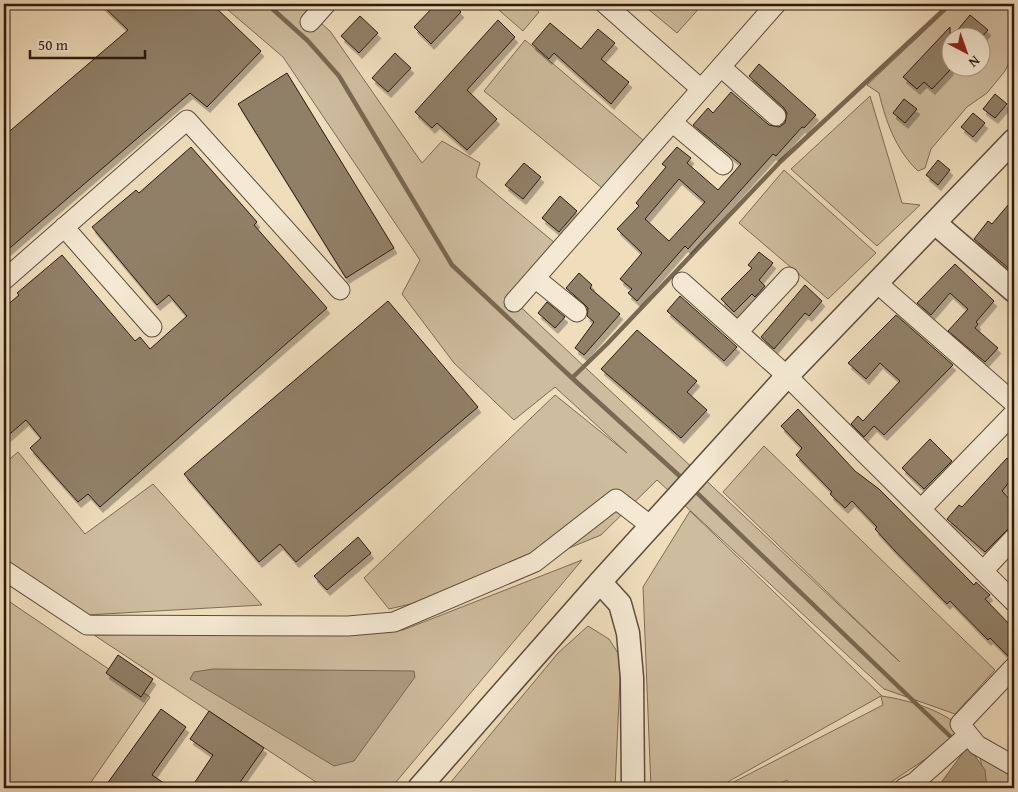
<svg xmlns="http://www.w3.org/2000/svg" width="1018" height="792" font-family="'Gentium Book Plus',serif">
	<style>
		.green { fill: #cebc9e; stroke: #7d6c56; fill-rule: evenodd }
		.water { fill: #ad9b80; stroke: #796852 }
		.lines { fill: none; stroke-linecap: round; stroke-linejoin: round }
		.stream { stroke: #796852; stroke-width: 4.5 }
		.building { fill: #918068; stroke: #2c1b0d; fill-rule: evenodd; filter: url(#shadow) }
		.minor-casing { stroke: #5d4c39; stroke-width: 21 }
		.tertiary-casing { stroke: #5d4c39; stroke-width: 25 }
		.minor { stroke: #f5e9d3; stroke-width: 19 }
		.tertiary { stroke: #f5e9d3; stroke-width: 22 }
	</style>
	<defs>
		<filter id="shadow"><feDropShadow dx="3" dy="5.5" stdDeviation="0" flood-color="#0004"/></filter>
	</defs>
	<rect width="100%" height="100%" fill="#efddbc"/>
	<filter id="stains"><feTurbulence type="fractalNoise" baseFrequency=".004" numOctaves="4"/><feColorMatrix values="0 0 0 0 .2 0 0 0 0 .09 0 0 0 0 .02 0 0 0 .5 -.17"/></filter>
	<radialGradient id="worn" r=".72"><stop offset=".6" stop-color="#630" stop-opacity="0"/><stop offset="1" stop-color="#630" stop-opacity=".3"/></radialGradient>
	<path class="green" d="M221,4H299L330,31L422,163L442,141L480,163L476,177L561,248L510,297L900,662L723,492L764,446L995,670L955,714L884,689L657,480L601,535L525,566L419,602L389,609L364,578L555,395L627,453L555,387L514,420L454,363L402,294L420,260L283,57Z
		M492,4H530L539,12L523,31Z
		M642,4H703L677,33Z
		M953,4H1014V53L1005,71L987,93L967,107L931,149L925,168L918,171C896,150 886,122 879,93L867,85ZM950,38H980V68H950Z
		M525,40L643,140L602,188L484,91Z
		M870,96L902,203L920,205L877,246L791,169Z
		M784,170L876,253L828,299L739,223Z
		M18,452L85,534L153,484L262,605L86,615L4,560V464Z
		M690,511L882,696C912,701 939,709 964,729L939,750L882,788H793L787,780L771,788H722L883,705L881,696L717,788H651L643,587Z
		M582,560L391,788H325L94,635L403,630Z
		M4,598L150,697L87,788H4Z
		M588,626L609,639L621,658L615,788H446L558,653Z
		M977,745L1014,767V788H987Z"/>
	<path class="water" d="M213,669L414,671L415,677L354,761L334,766L190,679L194,672Z
		M968,746L985,770L987,788H937Z"/>
	<g class="lines">
		<path class="stream" d="M267,4L308,41L339,76L452,265L572,378L684,480
			M572,378L607,344L780,162L950,4
			M693,489L954,740"/>
	</g>
	<path class="building" d="M101,4H212L261,51L207,107L190,93L4,253V136L128,30Z
		M436,4H453L461,12L431,44L414,27Z
		M970,15L988,30L981,38H951Z
		M360,16L378,33L359,53L341,36Z
		M498,20L515,37L467,90L497,119L467,150L437,123L432,128L415,112Z
		M550,23L581,49L598,29L615,43L601,59L629,82L611,104L554,53L549,59L532,44Z
		M950,27V70L932,89L924,82L917,89L903,77Z
		M395,53L411,68L388,92L372,78Z
		M759,64L816,115L804,128L802,127L776,156L773,154L688,249L685,246L637,301L628,293L632,289L620,279L642,253L617,229L639,206L636,203L666,167L662,164L677,147L691,158L687,163L718,190L741,164L693,125L708,108L713,113L731,92L769,125L779,127L785,123L787,113L784,108L749,76ZM679,179L705,202L669,241L645,219Z
		M287,73L394,248L346,278L238,104Z
		M995,94L1007,104L995,118L983,109Z
		M904,99L917,109L905,123L893,113Z
		M973,113L985,123L973,137L961,127Z
		M191,147L257,222L254,225L327,308L100,507L88,494L78,502L30,448L41,438L26,420L4,439V308L19,295L17,293L62,255L135,341L140,337L150,349L187,316L169,295L157,305L92,227L136,190L139,193Z
		M938,160L950,170L938,185L926,175Z
		M524,163L541,177L523,199L505,185Z
		M560,196L577,211L559,232L542,218Z
		M1014,198V273L974,239L988,221L992,224Z
		M759,252L773,263L759,280L765,286L755,297L752,294L734,312L721,299L752,268L748,265Z
		M955,264L994,301L976,322L978,324L975,328L998,348L985,362L948,331L968,309L950,293L931,315L917,303Z
		M579,273L592,285L590,288L620,314L584,355L575,348L594,322L587,316L588,308L584,304L566,288Z
		M805,285L822,301L809,316L805,313L774,349L761,337Z
		M680,296L737,347L724,361L667,311Z
		M388,301L478,407L296,562L280,544L259,562L184,474Z
		M547,302L565,317L555,328L538,313Z
		M896,315L953,365L884,435L874,426L864,437L851,424L858,416L863,421L900,381L880,363L866,379L848,363Z
		M637,330L697,381L687,392L707,410L681,438L601,369Z
		M798,409L855,471L879,489L974,585L976,582L990,595L985,599L1014,629V656L1009,657L990,638L988,640L950,601L947,604L895,551L875,529L877,527L852,501L845,508L830,494L832,492L796,455L802,448L781,426Z
		M930,439L952,461L924,489L902,468Z
		M1007,458L1014,464V476L1002,491L1014,504V523L985,552L947,519L959,505L962,507Z
		M358,537L371,553L327,590L314,576Z
		M118,655L153,679L141,697L106,673Z
		M161,709L186,727L152,775L171,788H104Z
		M209,711L264,748L236,788H191L213,755L190,739Z"/>
	<g class="lines">
		<g class="minor-casing">
			<path id="minor" d="M605,4L701,89
				M310,22L326,4
				M721,67L776,116
				M672,122L723,165
				M64,227L152,327
				M535,278L577,312
				M4,280L187,120L340,290
				M682,282L787,376L1014,602
				M877,283L1014,403
				M514,302L776,4
				M738,332L789,277
				M921,509L1014,413
				M4,570L87,625L348,626L394,622L535,562L616,499L651,526
				M983,571L1014,538
				M1014,667L960,724L977,745L1014,766
				M904,788L915,782L968,735"/>
		</g>
		<g class="tertiary-casing">
			<path id="tertiary" d="M935,223L1014,291
				M600,582L620,604L628,633L632,678L633,788
				M419,788L600,582L787,376L1014,140"/>
		</g>
		<use href="#minor" class="minor"/>
		<use href="#tertiary" class="tertiary"/>
	</g>
	<rect width="1018" height="792" fill="none" stroke="#efddbc" stroke-width="20"/>
	<rect x="5" y="5" width="1008" height="782" fill="none" stroke="#2c1b0d" stroke-width="2.5"/>
	<rect x="10" y="10" width="998" height="772" fill="none" stroke="#2c1b0d"/>
	<g transform="translate(966 52) rotate(139)"><circle r="24" fill="#f5e9d3" stroke="#a59784"/>
	<path d="M0-4L9 19L0 12L-9 19Z" fill="#8f2418"/>
	<text y="-8" font-size="14" font-weight="bold" text-anchor="middle" fill="#2c1b0d">N</text>
	</g>
	<path d="M30 50v8h115v-8" fill="none" stroke="#2c1b0d" stroke-width="2.5"/>
	<text x="38" y="50" font-size="15" fill="#2c1b0d" stroke="#f5e9d3" stroke-width="4" paint-order="stroke">50 m</text>
	<rect width="100%" height="100%" filter="url(#stains)"/>
	<rect width="100%" height="100%" fill="url(#worn)"/>
</svg>
